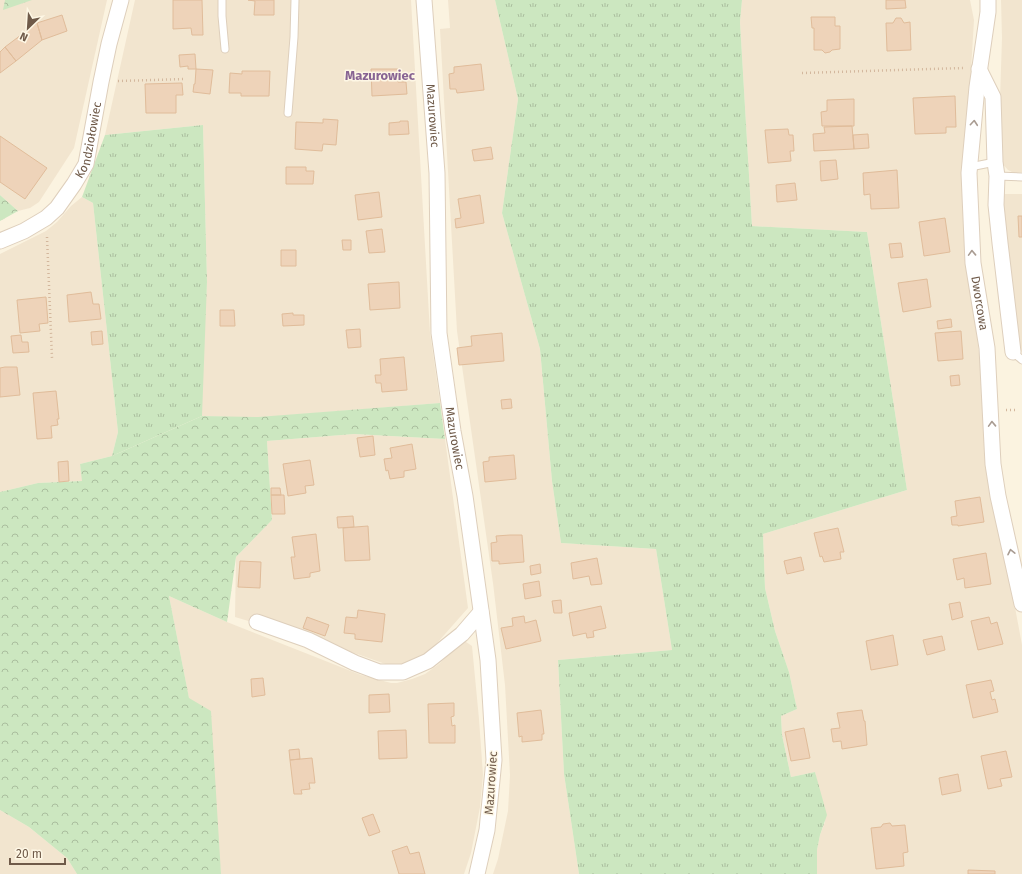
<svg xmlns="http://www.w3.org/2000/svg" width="1022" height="874" font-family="'Fira Sans',sans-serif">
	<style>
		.residential { fill: #f2e5cf }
		.grass { fill: url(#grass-tufts) }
		.forest { fill: url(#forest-crowns) }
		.building { fill: #eed3b9; stroke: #e0bc9a }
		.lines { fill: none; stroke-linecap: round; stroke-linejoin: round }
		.service-casing { stroke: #decfbc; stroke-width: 9 }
		.minor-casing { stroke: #decfbc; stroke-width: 17 }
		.path { stroke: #d3b79d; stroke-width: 2.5; stroke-dasharray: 1 3; stroke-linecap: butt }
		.service { stroke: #fff; stroke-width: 7 }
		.minor { stroke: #fff; stroke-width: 15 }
		.oneway { stroke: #a99c92 }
		.labels { text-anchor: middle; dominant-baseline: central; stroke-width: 3; stroke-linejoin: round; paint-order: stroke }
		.street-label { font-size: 12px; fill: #6f5a49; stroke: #fef7e5 }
		.neighbourhood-label { font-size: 13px; font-weight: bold; fill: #886493; stroke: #fef7e5 }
	</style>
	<defs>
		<pattern id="grass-tufts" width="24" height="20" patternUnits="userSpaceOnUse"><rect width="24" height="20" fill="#cce7c0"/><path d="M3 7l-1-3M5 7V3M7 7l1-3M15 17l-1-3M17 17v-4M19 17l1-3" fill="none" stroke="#aabe9e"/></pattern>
		<pattern id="forest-crowns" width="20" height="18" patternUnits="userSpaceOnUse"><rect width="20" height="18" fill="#cce7c0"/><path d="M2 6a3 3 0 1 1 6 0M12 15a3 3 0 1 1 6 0" fill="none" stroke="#aabe9e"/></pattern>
	</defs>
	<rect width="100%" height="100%" fill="#fbf3e0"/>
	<path class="residential" d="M0,0H107L74,148L39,202L30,208L18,211L0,195Z
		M135,0H411L430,333L440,403L254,418L202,416L201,387L207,282L203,125L105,135Z
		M448,0H495L518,99L502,213L540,349L552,481L561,543L656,549L672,650L558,660L564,774L579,874H493L498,859L508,811L510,775L505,685L493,583L457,331L440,29L450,28Z
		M742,0H970L974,20L971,70L964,248L974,313L986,411V473L1011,586L1022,645V874H817V850L820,835L825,822L815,772L791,777L782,735L781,716L797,709L789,672L775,631L765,588L763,534L907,490L867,232L752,226L740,22Z
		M1001,0H1022V172L1014,173L1008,170L1000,161L999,130L1002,38Z
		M1001,194H1022V352L1016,346Z
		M82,197L93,203L118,432L112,456L80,464L83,481L38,483L0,492V254L46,231L57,222L71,206Z
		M354,434L445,439L468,608L430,651L418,659L408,663L394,667L340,648L235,617L236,557L272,520L267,441Z
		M169,596L227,622L361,675L391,683H397L412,679L425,674L439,664L463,640L472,646L479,719L483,775L480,807L471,853L464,874H221L218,847Z
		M0,810L29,827L67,858L77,874H0Z"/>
	<path class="grass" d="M495,0H742L740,22L752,226L867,232L907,490L763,534L765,588L775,631L789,672L797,709L781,716L782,735L791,777L815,772L827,815L820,835L817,850V874H579L564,774L558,660L672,650L656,549L561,543L552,481L540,349L502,213L518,99Z
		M203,125L207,282L202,416L112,456L118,432L93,203L82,197L105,135Z"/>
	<path class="forest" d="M5,0H32L3,10Z
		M0,195L18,211L0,221Z
		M440,403L445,439L354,434L267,441L272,520L236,557L227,622L169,596L189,698L211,711L221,874H77L67,858L29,827L0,810V492L38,483L82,481L80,464L112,456L202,416L258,417Z"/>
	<path class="building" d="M173,0H202L203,35H192L191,28L173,29Z
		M248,0H274V15H254L255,1Z
		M886,0H905L906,8L886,9Z
		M62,15L67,31L42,40L37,23Z
		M811,17H835V26H840V49L832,50L830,52L825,53L822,50H814V28H812Z
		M896,18H901L904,23L910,22L911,50L887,51L886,23H893Z
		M37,23L42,40L16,61L5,47Z
		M5,47L16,61L0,73V52Z
		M195,54L196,69H188V66L180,67L179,55Z
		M481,64L484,90L457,93L456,89H450L449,74L454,73V67Z
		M196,69L213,70L210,94L193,92L194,84H195Z
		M371,69H398V82H406L407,94L372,96Z
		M242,71H270L269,96H241V93H229L230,73L242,74Z
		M182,83L183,95H176V113H146L145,84Z
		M955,96L956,127H946V133L915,134L913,98Z
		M854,99V126H822L821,112L827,111V100Z
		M323,119L338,120L336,145L323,144L322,151L295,149L296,122L323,123Z
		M400,121H408L409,134L389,135V123L400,122Z
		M852,126L854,149L814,151L813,134L825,133L824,127Z
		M788,129L789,135H793L794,151H790L791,161L768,163L765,130Z
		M868,134L869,148L854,149L853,135Z
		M0,136L47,168L25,199L0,182Z
		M491,147L493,159L474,161L472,150Z
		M836,160L838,179L821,181L820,161Z
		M286,167H306V171H314L313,184H286Z
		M897,170L899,208L871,209L870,194L864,195L863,173Z
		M795,183L797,200L777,202L776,185Z
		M379,192L382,217L358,220L355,195Z
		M480,195L484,223L456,228L455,219L461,218L458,199Z
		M1018,216H1022V237H1019Z
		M945,218L950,252L924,256L919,222Z
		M382,229L385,252L369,253L366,231Z
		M342,240H351V250H343Z
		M901,243L903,257L891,258L889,244Z
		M281,250H296V266H281Z
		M927,279L931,307L903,312L898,283Z
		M399,282L400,308L370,310L368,284Z
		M91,292L93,304H99L101,319L69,322L67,295Z
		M46,297L48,323L39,324L40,331L20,333L17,300Z
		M220,310H234L235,326H220Z
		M293,313V315H304V325L283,326L282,314Z
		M951,319L952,327L938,329L937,321Z
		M360,329L361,347L348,348L346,330Z
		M102,331L103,344L92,345L91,332Z
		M961,331L963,359L938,361L935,333Z
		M502,333L504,361L459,365L457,348L472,346L471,336Z
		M21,335L22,342H28L29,352L13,353L11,336Z
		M404,357L407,390L382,392L381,383H376L375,375H381L380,359Z
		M5,367H17L20,395L0,397V368Z
		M959,375L960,385L951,386L950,376Z
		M56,391L59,419H57L58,425L51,426L52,438L37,439L33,393Z
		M511,399L512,408L502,409L501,400Z
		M373,436L375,455L360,457L357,438Z
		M412,444L416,469L404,471V477L390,479L388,470L386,471L384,459L392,458L390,448Z
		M514,455L516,479L485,482L483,462L489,461V457Z
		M310,460L314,485L305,486L306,493L288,496L283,464Z
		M68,461L69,481L59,482L58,462Z
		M271,488H280L281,495H271Z
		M271,495H284L285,514H272Z
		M980,497L984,522L958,526V525H952L951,517L957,516L955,501Z
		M353,516L354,527L338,528L337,517Z
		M368,526L370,560L345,561L343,528Z
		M838,528L844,552H840L841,559L824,562L822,556L820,557L814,533Z
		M316,534L320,571L310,573V577L294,579L291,557H295L292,537Z
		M510,535H522L524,562L499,564V561H492L491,543L497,542L496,536Z
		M986,553L991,584L965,588L964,578L957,580L953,559Z
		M801,557L804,570L787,574L784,561Z
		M597,558L602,584L591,585L589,576L573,579L571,563Z
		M240,561L261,562L260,588L238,587Z
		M540,564L541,573L531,575L530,566Z
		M539,581L541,596L525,599L523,584Z
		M561,600L562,613H554L552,601Z
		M960,602L963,617L952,620L949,604Z
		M601,606L606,628L593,631L594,637L587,638L586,633L573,636L569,613Z
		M358,610L385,614L382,642L355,639V634L344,633L346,617L357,618Z
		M524,616L525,623L536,620L541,641L506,649L501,628L513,626L512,618Z
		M307,617L329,625L325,636L303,628Z
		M989,617L991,624L997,622L1003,644L978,650L971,621Z
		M893,635L898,665L871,670L866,641Z
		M942,636L945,650L927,655L923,640Z
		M263,678L265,695L252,697L251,679Z
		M991,680L994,691L990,692L992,700L995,699L998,712L973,718L966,685Z
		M389,694L390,712L369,713V695Z
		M454,703V716L451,717L452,726L455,725V743H429L428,704Z
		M541,710L544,734H542V740L522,742V736L519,737L517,713Z
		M862,710L864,721H865L867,745L842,749L841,741L833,742L831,729L840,728L837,713Z
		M804,728L810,758L791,761L785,732Z
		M406,730L407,758L379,759L378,731Z
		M299,749L300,759L290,760L289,750Z
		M1006,751L1012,777L1000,779L1002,786L988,789L981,756Z
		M312,758L315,783H309L310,789L301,790L302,794H294L290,760Z
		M958,774L961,791L942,795L939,778Z
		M373,814L380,832L369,836L362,818Z
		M890,823L892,826L905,825L908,852L903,853L904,866L876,869L871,828L881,827L883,824Z
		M407,846L410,854L419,852L425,874H399L392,851Z
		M968,870L995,871V874H968Z"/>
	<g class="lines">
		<g class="service-casing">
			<path id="service" d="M222,0V16L225,49
				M288,113L294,37L295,0
				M970,167L995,162
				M997,176L1022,177
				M1013,352L1022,360"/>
		</g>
		<g class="minor-casing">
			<g id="minor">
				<path id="s1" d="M424,0L437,173L439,333L453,431L465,496L488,660L494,760L487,830L477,874"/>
				<path id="s2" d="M988,0V12L977,87L969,173L973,263L987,348L993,464L998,496L1022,604"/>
				<path d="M979,69L993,97L995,162L997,176L996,205L1000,243L1013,352"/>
				<path id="s3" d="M0,241L24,231L46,218L57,208L74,184L86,164L101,82L109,44L121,0"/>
				<path d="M257,622L308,640L355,663L379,672H403L428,661L462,634L481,612"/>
			</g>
		</g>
		<path class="path" d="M802,73L963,68
			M118,81L186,79
			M47,237L52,358
			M1006,410H1018"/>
		<use href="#service" class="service"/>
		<use href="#minor" class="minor"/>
	</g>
	<defs><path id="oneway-chevron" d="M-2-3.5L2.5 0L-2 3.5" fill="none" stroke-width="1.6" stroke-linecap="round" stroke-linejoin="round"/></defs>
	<g class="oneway">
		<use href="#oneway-chevron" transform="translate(974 123) rotate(-85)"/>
		<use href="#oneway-chevron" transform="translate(972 253) rotate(-92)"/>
		<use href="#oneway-chevron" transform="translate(992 424) rotate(-92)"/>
		<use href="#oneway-chevron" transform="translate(1011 552) rotate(-102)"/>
	</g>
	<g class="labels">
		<g class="street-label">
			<text stroke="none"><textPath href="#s1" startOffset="116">Mazurowiec</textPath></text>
			<text stroke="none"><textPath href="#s3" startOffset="143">Kondziołowiec</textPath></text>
			<text stroke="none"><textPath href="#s2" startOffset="305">Dworcowa</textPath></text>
			<text stroke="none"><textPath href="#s1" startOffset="440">Mazurowiec</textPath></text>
			<text transform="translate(491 783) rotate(-86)">Mazurowiec</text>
		</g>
		<g class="neighbourhood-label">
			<text x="380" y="75">Mazurowiec</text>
		</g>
	</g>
	<g transform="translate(28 28) rotate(205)" stroke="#fef7e5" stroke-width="3" paint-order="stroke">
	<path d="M0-3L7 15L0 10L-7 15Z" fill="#6f5a49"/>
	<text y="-6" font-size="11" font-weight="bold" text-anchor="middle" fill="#6f5a49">N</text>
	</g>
	<path d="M10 858v6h55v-6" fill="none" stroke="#6f5a49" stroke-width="2"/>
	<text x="16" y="858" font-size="12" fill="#6f5a49" stroke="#fef7e5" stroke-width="3" paint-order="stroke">20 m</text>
</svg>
